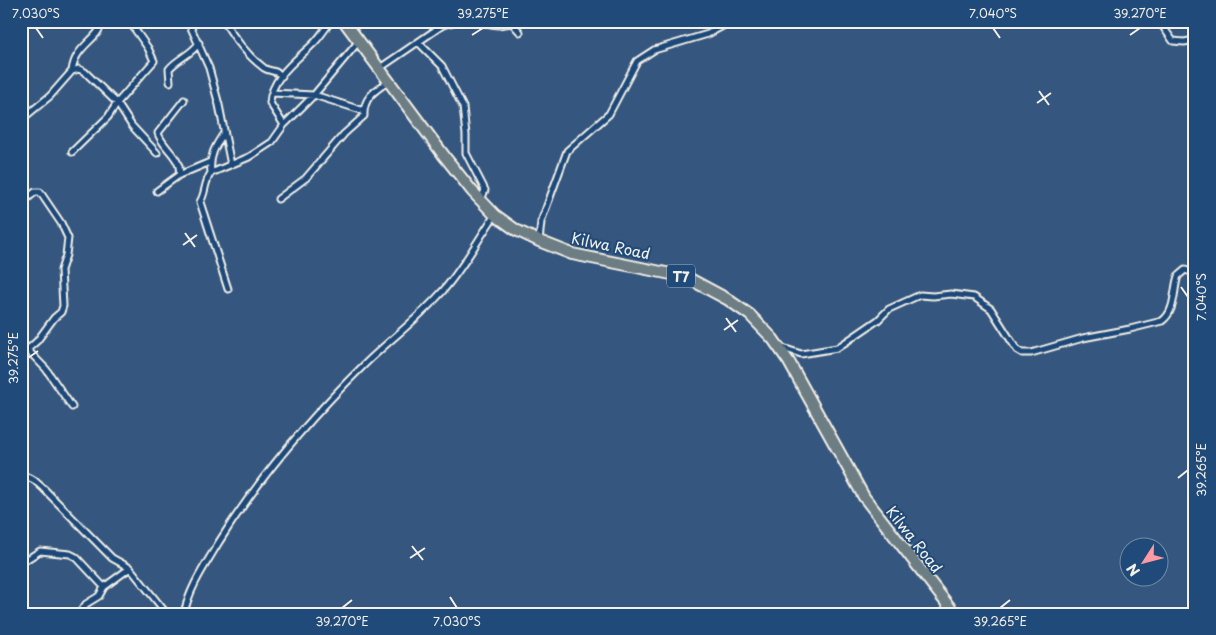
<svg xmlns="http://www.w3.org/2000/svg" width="1216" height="635" font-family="'Playpen Sans',sans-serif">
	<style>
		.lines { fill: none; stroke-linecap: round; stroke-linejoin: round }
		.street-casing { stroke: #f4f1e8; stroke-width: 9 }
		.highway-casing { stroke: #f4f1e8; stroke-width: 14 }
		.street { stroke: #1f4a7a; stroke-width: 5 }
		.highway { stroke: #6d7d84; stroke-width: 10 }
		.ticks { fill: none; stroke: #f4f1e8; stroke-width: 2 }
		.labels { text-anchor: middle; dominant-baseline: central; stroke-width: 4; stroke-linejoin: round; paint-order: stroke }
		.shield { fill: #1f4a7a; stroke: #b4bfc7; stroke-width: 1 }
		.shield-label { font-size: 14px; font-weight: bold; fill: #f4f1e8 }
		.street-label { font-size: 15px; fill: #f4f1e8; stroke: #1f4a7a }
		.neatline { fill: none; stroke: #f4f1e8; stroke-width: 2 }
		.ticks-label { font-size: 12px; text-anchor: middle; fill: #f4f1e8 }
	</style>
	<rect width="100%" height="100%" fill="#35567e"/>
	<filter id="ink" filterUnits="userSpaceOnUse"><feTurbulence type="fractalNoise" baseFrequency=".02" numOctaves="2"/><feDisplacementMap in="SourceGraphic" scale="10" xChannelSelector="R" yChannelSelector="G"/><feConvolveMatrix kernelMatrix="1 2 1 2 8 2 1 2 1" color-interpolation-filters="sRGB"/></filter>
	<g filter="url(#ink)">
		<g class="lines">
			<g class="street-casing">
				<path id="street" d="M188,21L209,68L219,105L231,165
					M224,21C234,38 248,56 264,68C270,72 276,70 282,76
					M469,21L498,25L512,23
					M1159,21L1173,41L1184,42L1195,40
					M511,22L520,32
					M419,43L442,66L463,107L466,135V153L485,190L481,200
					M380,68L443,25L458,21
					M72,71C75,45 98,41 103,21
					M170,82L169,69C178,58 191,55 199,43
					M272,93L314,95L364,111
					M21,120L50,96L72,71L79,69L85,72L117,103L132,126L157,153
					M284,125L270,103C271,77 298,59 314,43C320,37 325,29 331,21
					M72,152L108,117L117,103L154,61L148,48L129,21
					M211,173C209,157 215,146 224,133
					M179,175C183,158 162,148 158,133L184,100
					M157,191L179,175L210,162
					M278,199L306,178L344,134L364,116C363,98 374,91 389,81
					M21,204L35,192H40L61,223L68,238L66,255L61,270L63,306L61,312L54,318L37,341L27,350
					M539,241L541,222L567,151L609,114L637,61L654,50L708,34L732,21
					M228,289L200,202C206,193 204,182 211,173L249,157L272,142L284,125L314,95L359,41
					M21,343L46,369L72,407
					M780,347L801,354L837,348L878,320L889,309L920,295L933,296L951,294L974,297L991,309L1017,350L1022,353H1031L1083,338L1130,329L1162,321C1176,311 1173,290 1178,276L1185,270L1195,273
					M21,474L34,480L44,489L112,558L130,568L167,614
					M21,563L40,551L70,554L76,557L104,587
					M79,614L86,604L99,596L104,587L130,568
					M184,614C189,588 206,564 219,542C259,478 309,419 363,366C388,341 417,320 441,293C462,270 477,241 495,215"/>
			</g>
			<g class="highway-casing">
				<path id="highway" d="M344,21L445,157L472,191L495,215L516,230L539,241L572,254L686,277L727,299L750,315L773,339L789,362L864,497L955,614"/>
			</g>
			<use href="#street" class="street"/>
			<use href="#highway" class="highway"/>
		</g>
	</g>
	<path class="ticks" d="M36,28L43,38M993,28L1000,38M472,35L483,28M1130,35L1140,28M1039,91L1049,105M1037,103L1051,93M185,233L195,247M183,245L197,235M1181,287L1188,297M726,318L736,332M724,330L738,320M28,358L38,351M1178,478L1188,470M412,546L423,560M410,558L425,548M450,597L457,608M342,608L352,600M1000,608L1010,600"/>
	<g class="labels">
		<rect class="shield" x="667" y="264.5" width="28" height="23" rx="4"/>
		<g class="shield-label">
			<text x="681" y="276">T7</text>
		</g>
		<g class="street-label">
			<text transform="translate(611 245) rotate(12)">Kilwa Road</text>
			<text transform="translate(915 539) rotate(52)">Kilwa Road</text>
		</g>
	</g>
	<rect width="1216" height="635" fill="none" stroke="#1f4a7a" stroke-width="55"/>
	<g transform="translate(1144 562) rotate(234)"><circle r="24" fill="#1f4a7a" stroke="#748da6"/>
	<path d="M0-4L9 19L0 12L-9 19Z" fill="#ff9aa2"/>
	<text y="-8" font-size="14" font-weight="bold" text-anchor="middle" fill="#f4f1e8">N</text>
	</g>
	<rect x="28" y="28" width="1160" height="580" class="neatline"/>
	<g class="ticks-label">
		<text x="36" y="18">7.030°S</text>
		<text x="483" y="18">39.275°E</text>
		<text x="993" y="18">7.040°S</text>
		<text x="1140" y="18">39.270°E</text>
		<text transform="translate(1202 297) rotate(-90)" y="4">7.040°S</text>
		<text transform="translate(14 358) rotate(-90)" y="4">39.275°E</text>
		<text transform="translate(1202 470) rotate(-90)" y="4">39.265°E</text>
		<text x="342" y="626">39.270°E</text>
		<text x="457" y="626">7.030°S</text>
		<text x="1000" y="626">39.265°E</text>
	</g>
</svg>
